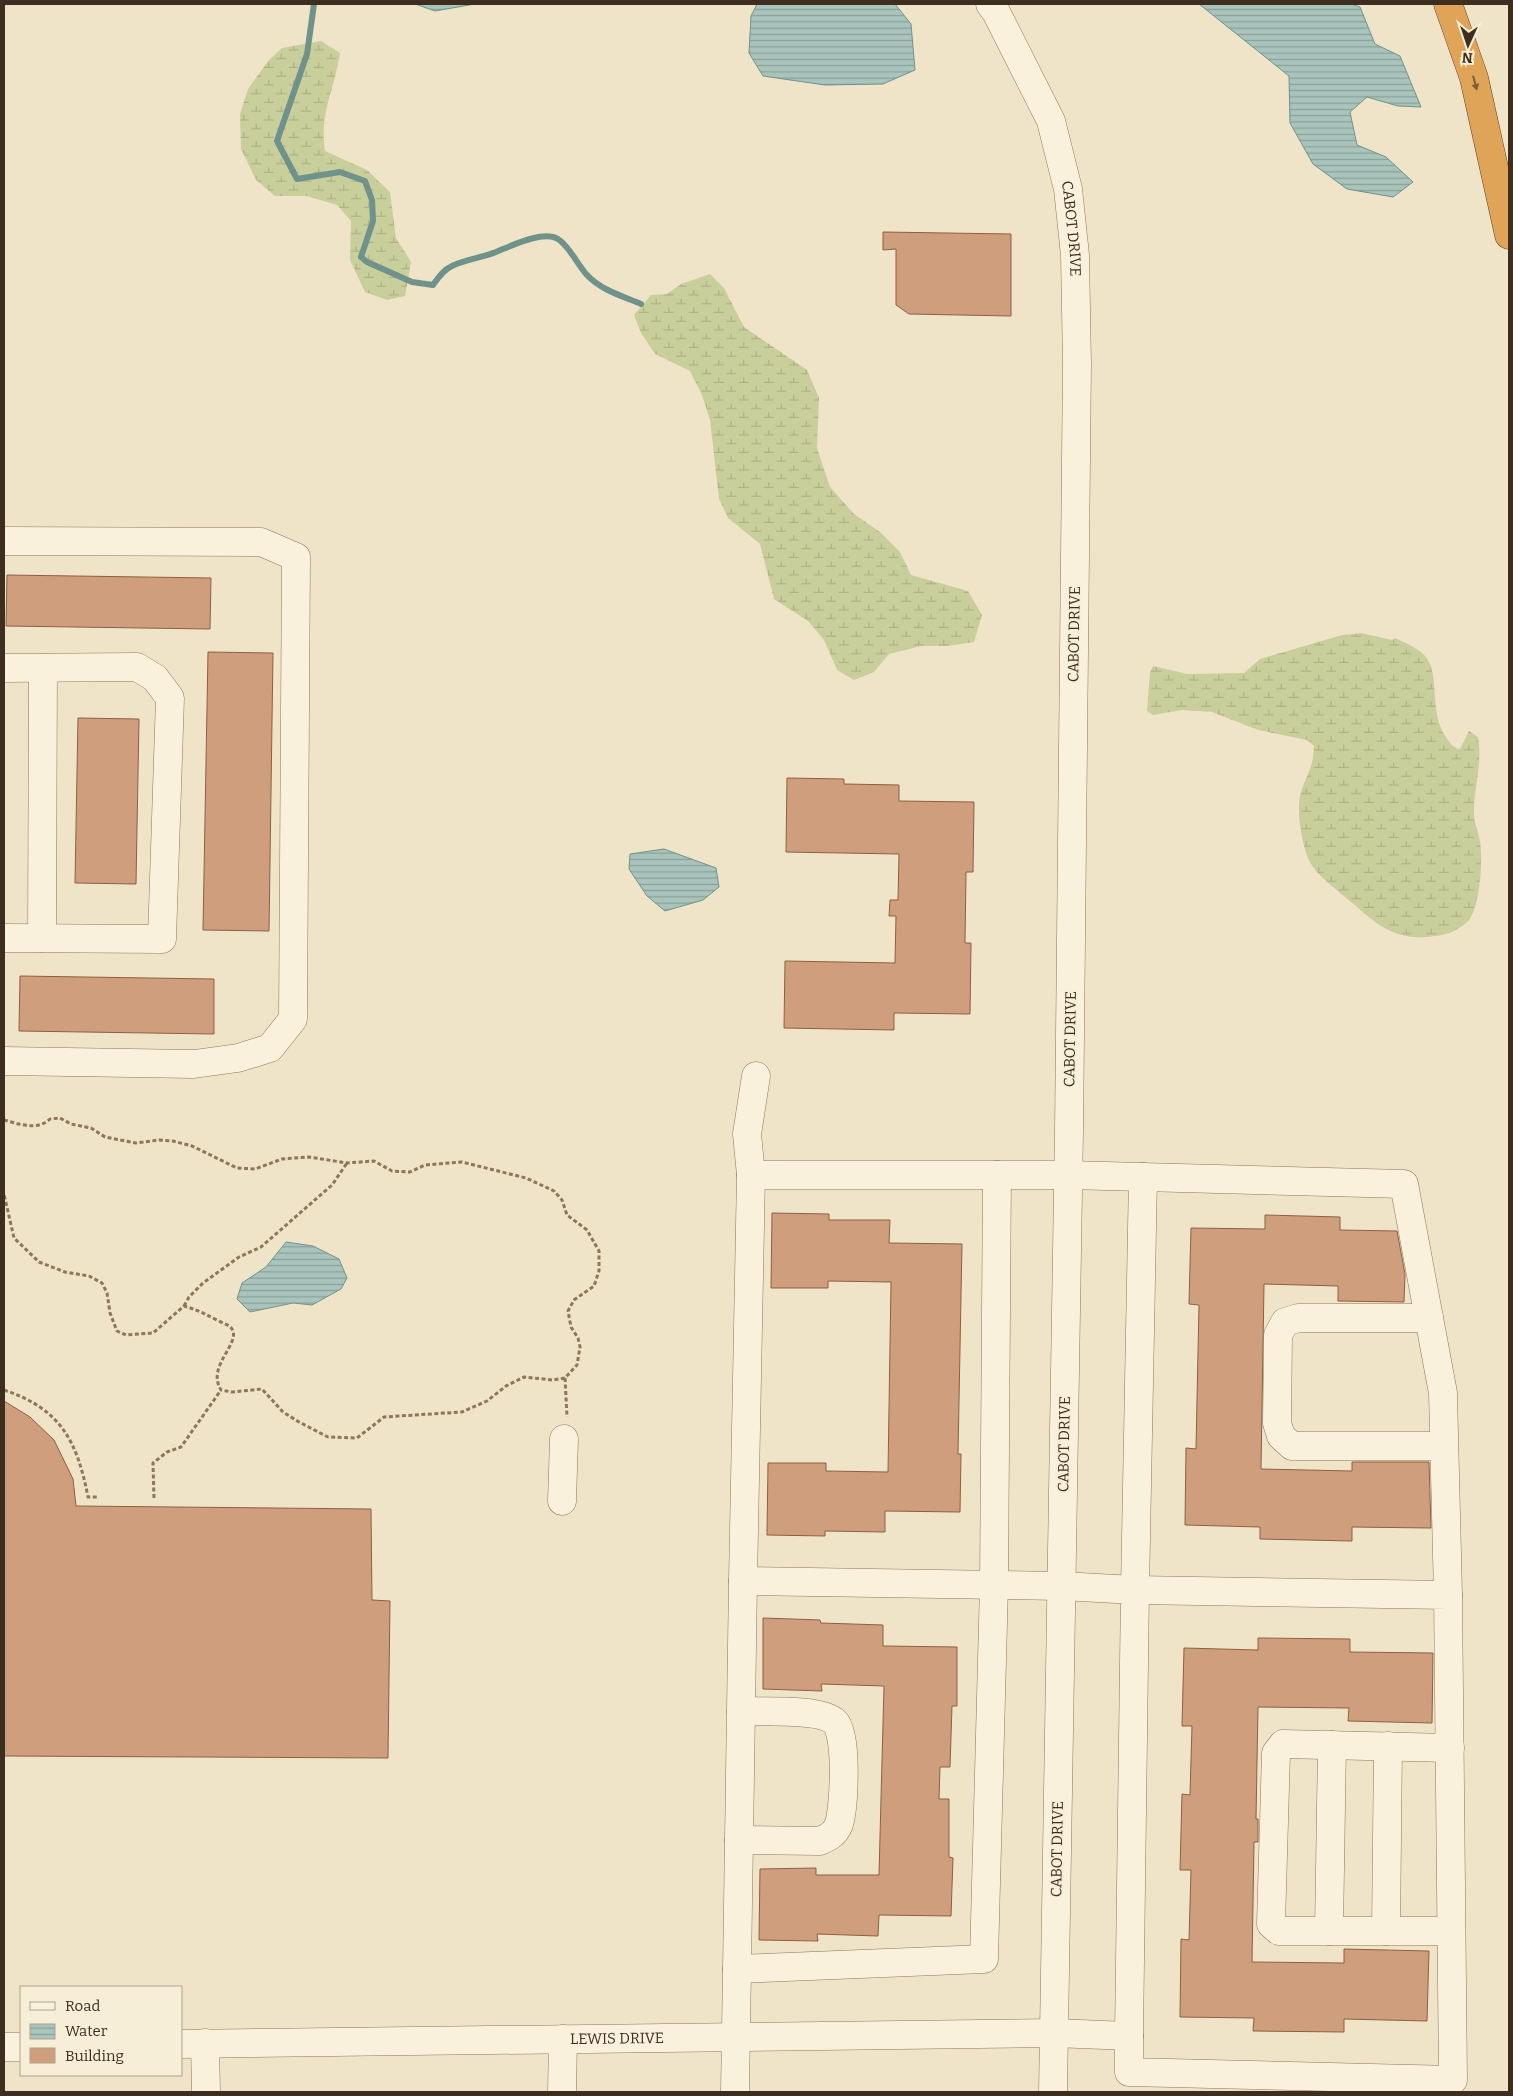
<svg xmlns="http://www.w3.org/2000/svg" width="1513" height="2096" font-family="Bitter,serif">
	<style>
		.wetland { fill: url(#wetland-marsh) }
		.water { fill: url(#water-rules); stroke: #6f938a }
		.lines { fill: none; stroke-linecap: round; stroke-linejoin: round }
		.stream { stroke: #6f938a; stroke-width: 6 }
		.building { fill: #cf9f7d; stroke: #8d5f41 }
		.minor-casing { stroke: #8d765c; stroke-width: 29 }
		.highway-casing { stroke: #5b4430; stroke-width: 29 }
		.path { stroke: #8d765c; stroke-width: 3; stroke-dasharray: 4 2.5; stroke-linecap: butt }
		.minor { stroke: #faf1dc; stroke-width: 28 }
		.highway { stroke: #e0a458; stroke-width: 28 }
		.oneway { fill: #7e5d36 }
		.labels { text-anchor: middle; dominant-baseline: central; stroke-width: 4; stroke-linejoin: round; paint-order: stroke }
		.street-label { font-size: 15px; fill: #3d2e20; stroke: #f7eed8 }
	</style>
	<defs>
		<pattern id="wetland-marsh" width="20" height="14" patternUnits="userSpaceOnUse" patternTransform="scale(1.25)"><rect width="20" height="14" fill="#c9cf9b"/><path d="M1 5h8M5 5V1M11 12h8M15 12V8" fill="none" stroke="#aeb285"/></pattern>
		<pattern id="water-rules" width="6" height="5" patternUnits="userSpaceOnUse" patternTransform="scale(1.25)"><rect width="6" height="5" fill="#a9c4bc"/><path d="M0 2.5h6" fill="none" stroke="#8ba098"/></pattern>
	</defs>
	<rect width="100%" height="100%" fill="#f0e4c8"/>
	<path class="wetland" d="M321,41L340,53C335,88 319,114 325,151L367,170L390,192L396,238L411,262L405,296L387,300L365,292L350,260L351,221L337,205L306,196H275L256,180L241,149L240,114L248,89L268,61L282,48Z
		M710,274L724,288L744,327L807,370L819,398L817,448L830,487L854,514L880,532L900,552L911,575L968,591L982,615L974,642L948,646H921L889,654L874,672L854,680L837,670L824,640L808,621L774,599L760,544L728,518L719,499L710,420L702,395L690,371L655,354L641,333L634,315L651,295L667,294L681,284Z
		M1361,633L1392,640L1395,638C1405,643 1417,647 1425,656C1441,675 1428,711 1446,737C1450,743 1453,748 1460,749L1469,731L1478,737C1483,763 1473,790 1474,816C1475,825 1479,834 1480,842C1483,859 1480,907 1469,920C1460,930 1447,935 1435,936C1389,943 1373,919 1340,893C1326,881 1312,871 1306,853C1301,835 1295,806 1302,789C1309,770 1313,767 1314,746L1307,740L1258,730L1212,712L1182,710L1153,715L1147,711L1150,672L1153,666L1187,674L1244,673L1260,659L1342,635Z"/>
	<path class="water" d="M415,4H475L435,11Z
		M757,4H895L911,24L915,70L883,84L825,85L763,76L749,53L751,16Z
		M1199,4H1351L1360,7L1375,44L1400,56L1421,107L1398,106L1367,97L1350,112L1357,145L1386,157L1413,182L1393,197L1347,189L1313,164L1290,123L1289,76Z
		M664,849L716,868L719,887L703,900L665,911L647,896L629,869L630,854Z
		M286,1242L313,1246L339,1259L347,1278L341,1289L312,1305L293,1303L250,1312L237,1299L242,1283L266,1267Z"/>
	<g class="lines">
		<path class="stream" d="M314,4L307,54L277,141L297,179L340,172L365,181L372,200L373,221L361,257L367,262L412,282L433,285C438,278 443,270 452,266C466,259 482,258 496,252C511,246 543,230 558,239C570,247 577,264 587,275C601,290 622,296 641,304"/>
	</g>
	<path class="building" d="M883,232L1011,234V316L909,314L896,305V249L883,250Z
		M7,575L211,578L210,629L6,626Z
		M208,652L273,653L269,931L203,930Z
		M78,718L139,719L136,884L75,883Z
		M787,778L844,779V784L899,785V801L974,802L973,872H966L965,943H971L970,1014L894,1013V1030L784,1028L785,961L895,963L896,916H889L890,900H898L899,854L786,852Z
		M20,976L214,979V1034L19,1031Z
		M772,1213L829,1214V1220H890L889,1243L962,1244L958,1454H961L960,1512L885,1511V1532L825,1531V1536L767,1535L768,1463H826V1471L888,1472L891,1282L828,1281V1288H771Z
		M1265,1215L1340,1217V1230L1397,1231L1405,1274L1404,1302L1338,1301V1286L1264,1284L1261,1469L1352,1471V1462H1429L1431,1528L1352,1527V1541L1260,1539V1527L1185,1525L1186,1448L1196,1449L1199,1305L1189,1304L1191,1228L1265,1229Z
		M4,1401L30,1417L54,1440L73,1479L76,1506L371,1509L372,1600L390,1601L388,1758L4,1756Z
		M763,1618L820,1620L821,1623L883,1625V1646L957,1647V1706H952L950,1767H940L939,1799H949V1857L953,1858L951,1916L879,1915L878,1936L817,1934L818,1941L759,1940L760,1869L816,1868V1875H879L884,1686L821,1684L822,1691L763,1689Z
		M1258,1638L1350,1639V1652L1433,1653L1432,1723L1348,1721L1349,1708L1258,1707L1256,1819H1258V1842H1254L1252,1962L1344,1963V1949L1429,1951L1427,2021L1344,2019V2032L1253,2031L1254,2018L1180,2017L1181,1939L1189,1940L1191,1870H1180L1182,1794L1190,1795L1192,1726H1182L1184,1648L1258,1650Z"/>
	<g class="lines">
		<g class="minor-casing">
			<g id="minor">
				<path id="s1" d="M990,4L996,12L1051,121L1068,189L1075,255L1077,364L1069,1131L1053,2092"/>
				<path d="M4,541L261,542L296,557L293,1019L270,1048L238,1058L194,1064L4,1061"/>
				<path d="M4,668L137,667L155,678L170,698L162,939L4,938"/>
				<path d="M42,938L43,668"/>
				<path d="M751,1175L747,1134L756,1076"/>
				<path d="M1429,1318H1298L1285,1322L1278,1335L1277,1423L1281,1436L1292,1446H1444"/>
				<path d="M562,1501L564,1439"/>
				<path d="M743,1581L737,1969L984,1959L994,1585L997,1175"/>
				<path d="M1450,1748L1283,1744L1276,1753L1271,1924L1279,1931H1451"/>
				<path d="M739,1840L820,1841C829,1837 835,1834 839,1824C844,1807 848,1735 835,1722C821,1708 762,1712 741,1711"/>
				<path d="M1329,1931L1332,1745"/>
				<path d="M1386,1931L1388,1746"/>
				<path d="M1129,2036V2072L1453,2080L1448,1595L1135,1590L1143,1177"/>
				<path d="M205,2043L206,2092"/>
				<path id="s2" d="M181,2044L1054,2033L1129,2036L1135,1590L1061,1586L743,1581L751,1175H1068L1404,1184L1443,1393L1448,1595"/>
				<path d="M4,2047H21"/>
				<path d="M562,2092L563,2039"/>
				<path d="M735,2092L737,1969"/>
			</g>
		</g>
		<g class="highway-casing">
			<path id="highway" d="M1448,4L1474,78L1509,235"/>
		</g>
		<path class="path" d="M4,1120C19,1124 37,1131 50,1119L60,1118L71,1124L91,1128L105,1137L136,1143L159,1140L173,1141L192,1146L237,1168L255,1169L282,1159L309,1157L347,1163L374,1161L392,1171L410,1172L425,1165L462,1162L526,1178L554,1191L562,1200L567,1215L587,1230L599,1251V1271L594,1286L574,1300L568,1311L571,1327L578,1338L580,1347L577,1365L565,1378L553,1380L524,1377L506,1386L487,1401L462,1412L384,1417L357,1438L328,1437L299,1422L283,1412L262,1389L232,1392L221,1390C206,1366 241,1344 232,1329C230,1325 224,1324 219,1321C207,1315 198,1310 184,1306L153,1333L126,1335L117,1331L110,1313L107,1293L102,1283L89,1276L65,1272L39,1262L14,1238L4,1194
			M184,1306L189,1297L203,1283L239,1257L261,1247L332,1185L347,1163
			M565,1378L567,1417
			M4,1390C61,1409 77,1441 88,1497H97
			M154,1498L153,1463L167,1452L181,1447L221,1390"/>
		<use href="#minor" class="minor"/>
		<use href="#highway" class="highway"/>
	</g>
	<defs><path id="oneway-solid" d="M-6-.8H1V-3.2L6.5 0L1 3.2V.8H-6Z" transform="scale(1.25)"/></defs>
	<use class="oneway" href="#oneway-solid" transform="translate(1475 83) rotate(75)"/>
	<g class="labels">
		<g class="street-label">
			<text stroke="none"><textPath href="#s1" startOffset="242">CABOT DRIVE</textPath></text>
			<text transform="translate(1074 634) rotate(-89)">CABOT DRIVE</text>
			<text transform="translate(1070 1039) rotate(-89)">CABOT DRIVE</text>
			<text transform="translate(1064 1444) rotate(-89)">CABOT DRIVE</text>
			<text transform="translate(1057 1849) rotate(-89)">CABOT DRIVE</text>
			<text stroke="none"><textPath href="#s2" startOffset="436">LEWIS DRIVE</textPath></text>
		</g>
	</g>
	<rect width="1513" height="2096" fill="none" stroke="#3d2e20" stroke-width="10"/>
	<rect x="20" y="1986" width="162" height="90" fill="#f7eed8" stroke="#ada18e"/>
	<rect x="30" y="2002" width="25" height="8" fill="#faf1dc" stroke="#ada18e"/>
	<text x="65" y="2011" font-size="15" fill="#3d2e20">Road</text>
	<rect x="30" y="2024" width="25" height="15" fill="url(#water-rules)" stroke="#ada18e"/>
	<text x="65" y="2036" font-size="15" fill="#3d2e20">Water</text>
	<rect x="30" y="2048" width="25" height="15" fill="#cf9f7d" stroke="#ada18e"/>
	<text x="65" y="2061" font-size="15" fill="#3d2e20">Building</text>
	<g transform="translate(1468 45) rotate(183)" stroke="#f7eed8" stroke-width="4" paint-order="stroke">
	<path d="M0-4L9 19L0 12L-9 19Z" fill="#3d2e20"/>
	<text y="-8" font-size="14" font-weight="bold" text-anchor="middle" fill="#3d2e20">N</text>
	</g>
</svg>
